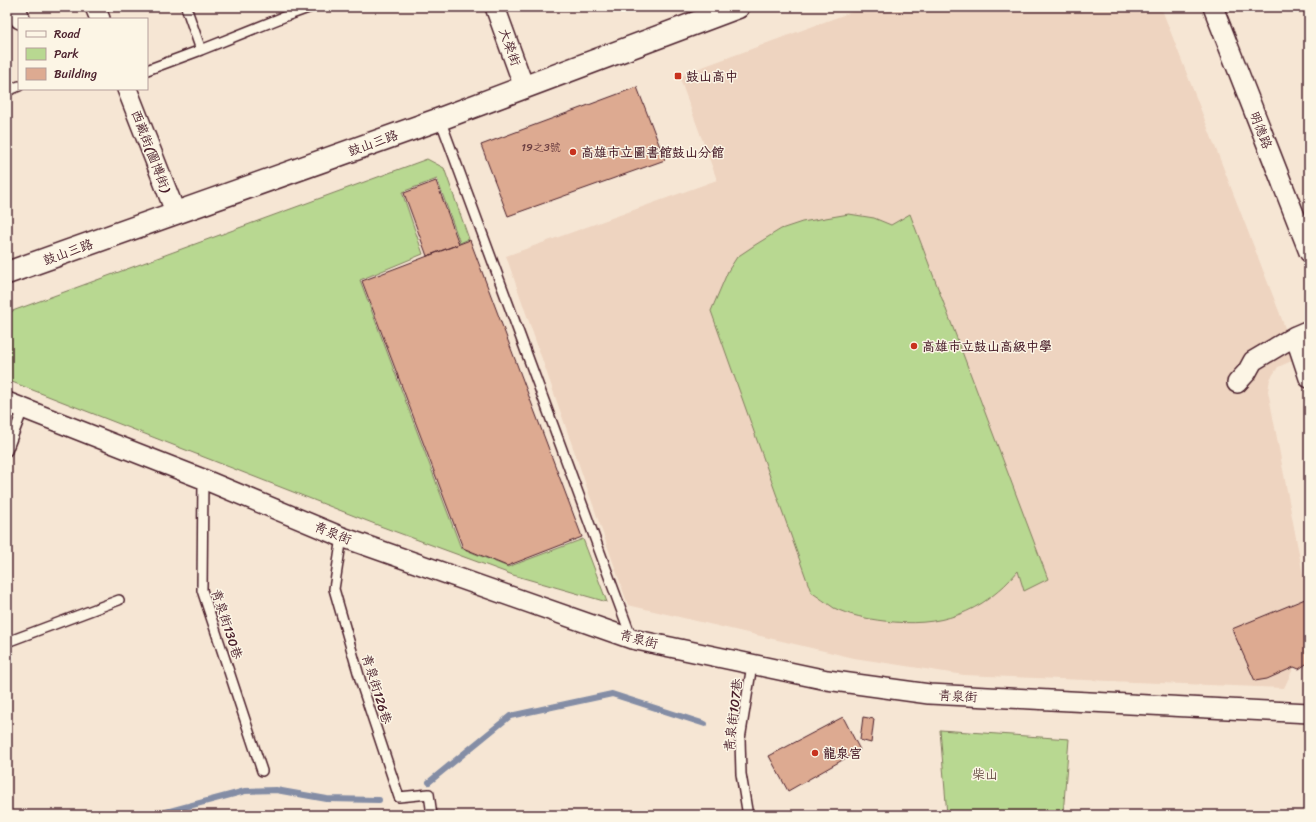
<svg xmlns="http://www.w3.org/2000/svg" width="1316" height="822" font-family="Sriracha,'LXGW WenKai TC',sans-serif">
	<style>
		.built { fill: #eed4c0 }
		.green { fill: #b8d891; stroke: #817c5e }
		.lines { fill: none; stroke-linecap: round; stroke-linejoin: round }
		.stream { stroke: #848da5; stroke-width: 6 }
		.building { fill: #ddaa91; stroke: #4a1f2b }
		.lane-casing { stroke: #4a1f2b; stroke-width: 12 }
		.street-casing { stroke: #4a1f2b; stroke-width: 22 }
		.secondary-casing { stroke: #4a1f2b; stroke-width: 25 }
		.path { stroke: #4a1f2b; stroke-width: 2.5; stroke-dasharray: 3 3; stroke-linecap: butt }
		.lane { stroke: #fcf5e5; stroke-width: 9 }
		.street { stroke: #fcf5e5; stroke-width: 19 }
		.secondary { stroke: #fcf5e5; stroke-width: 22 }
		.poi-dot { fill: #c8321e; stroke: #fcf5e5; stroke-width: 1.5 }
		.labels { text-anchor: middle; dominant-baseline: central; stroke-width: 3; stroke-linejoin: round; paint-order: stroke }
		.number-label { font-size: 11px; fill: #6f4244 }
		.street-label { font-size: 13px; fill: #4a1f2b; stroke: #fcf5e5 }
		.poi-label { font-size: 13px; font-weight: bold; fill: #4a1f2b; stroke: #fcf5e5; text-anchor: start }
		.park-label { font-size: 13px; fill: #664d44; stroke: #fcf5e5 }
	</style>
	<rect width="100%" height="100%" fill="#f6e6d4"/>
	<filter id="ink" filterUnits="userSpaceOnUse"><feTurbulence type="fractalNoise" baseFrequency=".025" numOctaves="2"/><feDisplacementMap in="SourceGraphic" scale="8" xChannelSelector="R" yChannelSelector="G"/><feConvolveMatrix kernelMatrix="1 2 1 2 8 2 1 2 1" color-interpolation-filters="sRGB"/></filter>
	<g filter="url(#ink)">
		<path class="built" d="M865,7H1161L1280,314L1286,331L1294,360L1278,367L1270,379L1268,391L1305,585V599L1309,614V660L1294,667L1284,688L964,675L854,658L628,605L506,256L717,180L680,79L686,73Z"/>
		<path class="green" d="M427,159L444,168L469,239L460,243L437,179L402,192L423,254L360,280L461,548L508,567L583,539L607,602L513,575L380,526L7,380V313Z
			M849,214L874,218L891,225L910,214L1048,579L1024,591L1018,571C982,614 939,628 884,621C867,619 849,615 834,608C826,603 819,597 811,592L711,311L728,271L737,257L755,245L781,229L802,222Z
			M940,730L1069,739L1063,815H947Z"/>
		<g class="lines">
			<path class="stream" d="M429,782L510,716L612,694L705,724
				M155,815L245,791L276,790L327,799L379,800"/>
		</g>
		<path class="building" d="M637,87L665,160L508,216L481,145Z
			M436,181L459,244L427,256L404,193Z
			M470,240L582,537L507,566L463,548L362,281Z
			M1305,599L1309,614V662L1299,669L1294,667L1267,679L1255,681L1232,629Z
			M843,717L860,750L788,791L769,756Z
			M863,717L874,719L871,743L860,740Z"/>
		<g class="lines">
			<g class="lane-casing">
				<path id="lane" d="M186,7L201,50
					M147,70L201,50L286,16L311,7
					M7,91L19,86
					M440,119L632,639
					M7,451L23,409
					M203,479L202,590L262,771
					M342,537L334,589L362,686L399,797L429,794L432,815
					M7,642L119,600
					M746,815L747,810L741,774L740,739L752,665"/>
			</g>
			<g class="street-casing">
				<path id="street" d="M16,7L20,19
					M95,7L100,19
					M495,7L524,87
					M1213,7L1309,252
					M127,89L176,214
					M1295,336L1309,378
					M1237,383L1247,372L1253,361L1295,336L1309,330
					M7,402L203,479L342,537L632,639L827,680L929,694L1309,713"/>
			</g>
			<g class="secondary-casing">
				<path id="secondary" d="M7,273L440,119L738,7"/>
			</g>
			<path class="path" d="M1307,773H1309"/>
			<use href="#lane" class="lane"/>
			<use href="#street" class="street"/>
			<use href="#secondary" class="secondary"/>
		</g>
	</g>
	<g class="poi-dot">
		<rect x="674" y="72" width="8" height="8" rx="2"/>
		<circle cx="573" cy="152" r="4"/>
		<circle cx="914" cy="346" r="4"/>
		<circle cx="815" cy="753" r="4"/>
	</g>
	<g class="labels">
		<g class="number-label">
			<text x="541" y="147">19之3號</text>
		</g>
		<g class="street-label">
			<text transform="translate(510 47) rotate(70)">大榮街</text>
			<text transform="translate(1261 130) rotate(69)">明德路</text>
			<text transform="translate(373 143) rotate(-20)">鼓山三路</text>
			<text transform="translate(151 151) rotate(69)">西藏街(圖博街)</text>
			<text transform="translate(68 252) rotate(-20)">鼓山三路</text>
			<text transform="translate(333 533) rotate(22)">青泉街</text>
			<text transform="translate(227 624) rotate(72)">青泉街130巷</text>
			<text transform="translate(639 639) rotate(15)">青泉街</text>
			<text transform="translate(377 689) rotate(73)">青泉街126巷</text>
			<text transform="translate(958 696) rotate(3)">青泉街</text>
			<text transform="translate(733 715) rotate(-83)">青泉街107巷</text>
		</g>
		<g class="poi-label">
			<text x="686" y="76">鼓山高中</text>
			<text x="581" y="152">高雄市立圖書館鼓山分館</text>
			<text x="922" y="346">高雄市立鼓山高級中學</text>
			<text x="823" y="753">龍泉宮</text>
		</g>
		<g class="park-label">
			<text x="985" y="774">柴山</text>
		</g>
	</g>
	<rect width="1316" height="822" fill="none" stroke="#fcf5e5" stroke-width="24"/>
	<rect x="12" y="12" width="1292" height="798" fill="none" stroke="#4a1f2b" stroke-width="1.5" filter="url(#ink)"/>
	<rect x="18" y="18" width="130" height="72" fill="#fcf5e5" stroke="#b59f9b"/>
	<rect x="26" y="31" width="20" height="6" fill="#fcf5e5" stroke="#b59f9b"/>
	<text x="54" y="38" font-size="12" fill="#4a1f2b">Road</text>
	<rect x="26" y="48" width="20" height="12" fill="#b8d891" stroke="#b59f9b"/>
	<text x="54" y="58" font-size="12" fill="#4a1f2b">Park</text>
	<rect x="26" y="68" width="20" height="12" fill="#ddaa91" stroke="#b59f9b"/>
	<text x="54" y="78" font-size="12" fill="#4a1f2b">Building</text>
</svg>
